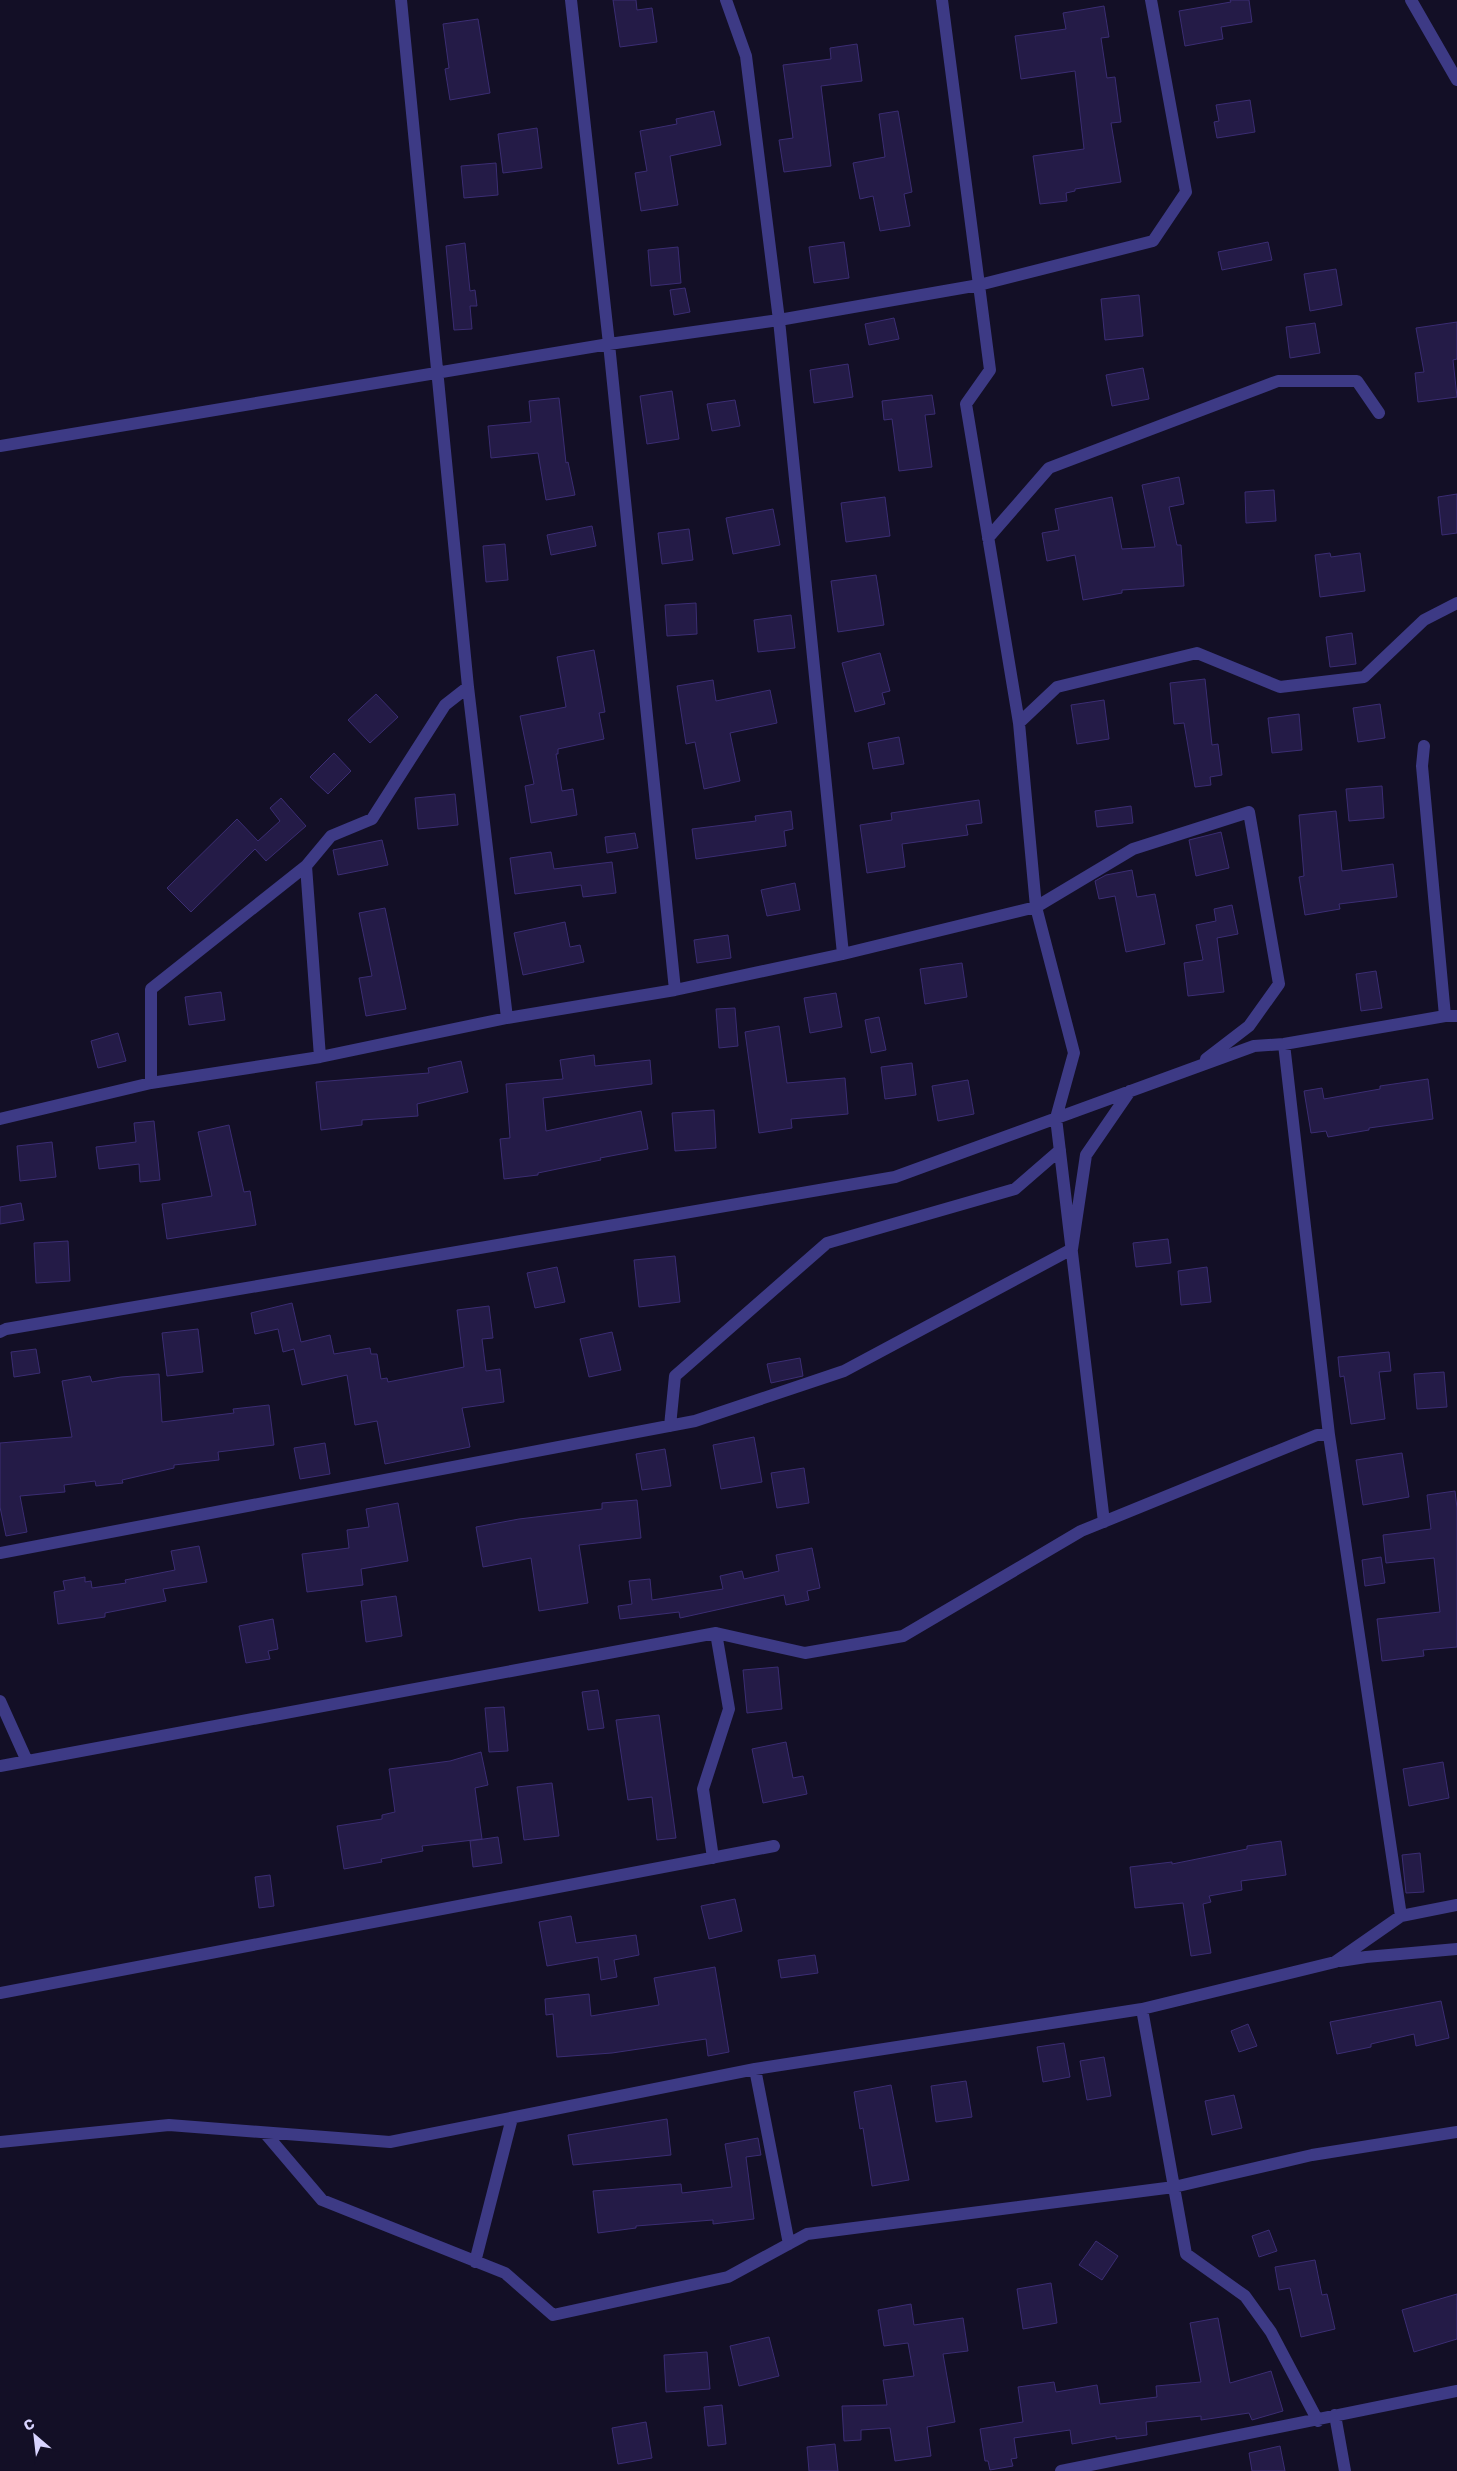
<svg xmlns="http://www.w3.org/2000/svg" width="1457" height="2471" font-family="Rubik,sans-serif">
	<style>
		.building { fill: #241b47; stroke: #3b2d73 }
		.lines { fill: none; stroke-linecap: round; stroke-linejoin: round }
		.street { stroke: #3d3a85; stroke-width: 12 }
	</style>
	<rect width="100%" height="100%" fill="#130f26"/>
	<path class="building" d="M613,0H636L637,10L652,8L657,42L620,47Z
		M1230,0H1249L1252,22L1221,27L1223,39L1185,46L1179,11L1231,2Z
		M1104,6L1109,37L1101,38L1107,78L1115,77L1121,122L1111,123L1121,182L1075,189V191L1066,193L1067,201L1040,204L1033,156L1084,149L1075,71L1021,79L1015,36L1066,29L1063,13Z
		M478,19L490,93L450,100L445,69L449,68L443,24Z
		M857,44L862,81L821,86L831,166L784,172L779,140L793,138L783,65L831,59L830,48Z
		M1250,100L1255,132L1217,138L1214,122L1219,121L1216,105Z
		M714,111L721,145L670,156L678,205L641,211L635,173L647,171L640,131L677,124L676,119Z
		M898,111L912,192L904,194L910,226L880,231L873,196L860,199L853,163L885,157L879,114Z
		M537,128L542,168L503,173L498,134Z
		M496,163L498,195L464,198L461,166Z
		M844,242L849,278L814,283L809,247Z
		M1268,242L1272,260L1222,270L1218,252Z
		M465,243L470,291L475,290L477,306H470L472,329L454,330L446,246Z
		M678,247L681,283L651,286L648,250Z
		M1336,269L1342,305L1310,311L1304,274Z
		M685,288L690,312L674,315L670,290Z
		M1139,295L1143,336L1105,340L1101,299Z
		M894,318L899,339L869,345L865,324Z
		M1457,322V359L1453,360L1457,397L1418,402L1415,373L1424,372L1416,328Z
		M1315,323L1320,353L1290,358L1286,327Z
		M848,364L853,397L814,403L810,370Z
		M1143,368L1149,399L1112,406L1106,375Z
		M672,391L679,439L647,444L640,396Z
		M932,395L935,414L925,415L932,467L899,471L892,419L884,420L882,401Z
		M559,398L566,463L568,462L575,495L546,500L538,453L491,458L488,426L531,422L529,401Z
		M735,400L740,426L712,431L707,404Z
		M1179,477L1184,504L1169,507L1177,545H1181L1184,586L1122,590V593L1083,600L1075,555L1047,561L1042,533L1059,530L1055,509L1112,497L1122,549L1155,547L1142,485Z
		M1274,490L1276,521L1246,523L1245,492Z
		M1457,494V533L1442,535L1438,497Z
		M885,497L890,536L846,542L841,503Z
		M773,509L780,545L733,554L726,518Z
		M592,526L596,546L551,555L547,535Z
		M689,529L693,560L662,564L658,533Z
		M505,544L508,580L486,582L483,546Z
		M1330,553L1331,557L1360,553L1365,591L1320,597L1315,555Z
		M876,575L884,625L838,632L831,581Z
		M696,603L697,634L667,636L665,605Z
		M791,615L795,648L758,652L754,620Z
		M1352,633L1356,664L1330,667L1326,637Z
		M594,650L605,712L599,713L604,739L558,749V754H556L562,791L573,789L577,815L531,823L525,786L534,784L520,716L566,707L557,657Z
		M880,653L890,691L882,693L885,704L855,712L842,663Z
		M1205,679L1212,745L1218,744L1222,775L1210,777L1211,785L1195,787L1184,723L1174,724L1170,683Z
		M713,680L716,701L770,690L777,723L730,733L740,781L704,789L695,742L686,744L677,686Z
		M376,694L398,717L370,743L348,720Z
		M1104,700L1109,739L1077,744L1071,705Z
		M1380,704L1385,738L1358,742L1353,708Z
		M1299,714L1302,750L1272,753L1268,718Z
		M899,737L904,764L873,769L868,743Z
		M334,753L351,771L328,794L310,777Z
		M1382,786L1384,818L1349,821L1346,789Z
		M455,794L458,825L418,829L415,798Z
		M281,798L306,826L266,861L255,849L191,912L167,888L237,819L258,841L280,821L270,808Z
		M979,800L982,823L966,825L968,835L902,844L905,867L867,873L860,825L892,820L891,813Z
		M1131,806L1133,823L1097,827L1095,811Z
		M791,811L793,829L784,831L786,846L696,859L692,829L756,821L755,816Z
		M1336,811L1342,871L1393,864L1397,897L1339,904L1340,909L1305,915L1299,877L1304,876L1299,815Z
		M1221,832L1229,868L1196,876L1189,840Z
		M635,833L638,848L607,853L605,837Z
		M382,840L388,865L338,875L333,850Z
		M551,852L554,869L612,862L616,893L583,897L581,885L515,894L510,858Z
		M1132,870L1137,897L1155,894L1165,944L1126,952L1115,896L1099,899L1095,881L1106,875Z
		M795,883L800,910L767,916L761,890Z
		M1232,905L1238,934L1217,938L1224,992L1188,996L1184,963L1203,960L1196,925L1216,921L1214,909Z
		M385,908L406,1009L366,1016L359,978L372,976L359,913Z
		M565,922L570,947L580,945L584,962L523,975L514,933Z
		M728,935L731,958L697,963L694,940Z
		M962,963L967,997L925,1004L920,969Z
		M1376,971L1382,1008L1361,1011L1356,974Z
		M221,992L225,1020L189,1025L185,997Z
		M836,993L842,1027L810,1033L804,998Z
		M735,1008L738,1046L719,1048L716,1009Z
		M879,1017L886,1050L871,1053L865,1020Z
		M779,1026L787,1083L845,1078L848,1114L791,1119L792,1128L759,1133L745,1032Z
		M118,1033L126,1061L98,1068L91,1041Z
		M594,1055L595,1066L650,1060L652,1084L543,1098L546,1131L641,1111L648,1149L600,1158L601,1160L538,1173V1175L504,1179L500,1139L510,1138L506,1084L563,1079L560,1060Z
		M461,1061L468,1092L417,1104L418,1116L362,1120V1125L321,1130L316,1082L429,1073L428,1068Z
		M912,1063L916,1095L885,1099L881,1067Z
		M1428,1079L1433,1119L1369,1128V1130L1328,1137L1326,1131L1311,1133L1304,1091L1322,1088L1324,1099L1380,1089V1086Z
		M968,1080L974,1114L938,1121L932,1086Z
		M714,1110L716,1148L675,1151L672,1113Z
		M154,1121L160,1180L140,1182L139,1164L99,1169L96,1147L136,1142L134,1123Z
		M229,1125L244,1192L250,1191L256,1225L167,1239L162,1204L212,1196L198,1132Z
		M52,1142L56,1177L20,1181L17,1146Z
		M21,1203L24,1220L0,1224V1207Z
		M1168,1239L1171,1263L1136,1267L1133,1243Z
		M68,1241L70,1281L36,1283L34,1243Z
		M675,1256L680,1302L639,1307L634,1260Z
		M557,1267L565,1302L535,1308L527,1273Z
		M1207,1267L1211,1302L1181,1305L1178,1271Z
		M292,1303L301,1342L330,1335L334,1354L370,1348L371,1354H377L381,1379L387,1378L388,1382L464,1367L457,1310L489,1306L493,1338L482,1339L486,1371L500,1369L504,1402L462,1408L470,1447L385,1464L377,1421L355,1425L347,1375L302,1385L294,1349L283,1352L278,1329L255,1334L251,1313Z
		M198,1329L203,1372L167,1376L162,1333Z
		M612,1332L621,1370L589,1377L580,1339Z
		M36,1349L40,1373L14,1377L11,1352Z
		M1389,1352L1391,1371L1379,1372L1385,1419L1351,1424L1344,1376L1340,1377L1338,1357Z
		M800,1358L803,1376L771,1383L767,1364Z
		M1444,1372L1447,1407L1417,1409L1414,1374Z
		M159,1374L162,1422L234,1413L233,1409L269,1405L274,1445L218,1452L219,1460L174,1465V1468L122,1480L123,1483L96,1486L95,1481L64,1485L65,1492L20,1496L27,1532L6,1536L0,1507V1443L72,1437L62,1381L90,1376L92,1382L121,1377Z
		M754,1437L762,1482L721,1489L713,1445Z
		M325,1443L330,1474L300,1479L294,1448Z
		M665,1449L671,1486L642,1490L636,1454Z
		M1402,1453L1409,1497L1363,1505L1356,1460Z
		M804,1468L809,1503L777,1508L771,1473Z
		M1455,1491L1457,1508V1647L1423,1650L1424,1656L1382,1661L1377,1619L1440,1612L1434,1558L1386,1563L1383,1535L1431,1529L1427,1495Z
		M637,1500L641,1538L579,1545L588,1603L539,1611L531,1558L483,1567L476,1527L519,1519L602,1509V1503Z
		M398,1503L408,1561L361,1569L363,1585L307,1592L302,1554L349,1548L347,1530L369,1527L366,1509Z
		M199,1546L207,1582L163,1589L166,1601L105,1613V1617L58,1624L54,1592L65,1590L63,1581L85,1577V1582L91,1581L92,1588L126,1583L125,1580L175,1570L171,1551Z
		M812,1548L820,1588L807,1591L809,1600L786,1605L784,1595L680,1618L679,1612L620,1619L618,1606L632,1604L629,1581L650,1579L652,1600L723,1589L720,1576L742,1571L744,1579L779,1571L776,1555Z
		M1381,1557L1385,1583L1365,1586L1362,1560Z
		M396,1596L402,1636L366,1642L361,1601Z
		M273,1619L278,1649L268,1651L270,1659L246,1663L239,1626Z
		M778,1667L782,1709L747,1713L743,1670Z
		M598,1690L604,1728L588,1730L582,1692Z
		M504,1707L508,1751L489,1752L485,1708Z
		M659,1715L676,1838L657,1840L652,1797L628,1800L616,1720Z
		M786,1742L793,1778L803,1776L807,1794L763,1803L752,1749Z
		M481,1752L488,1785L475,1788L482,1839L422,1846L423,1851L381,1859L382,1862L344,1869L337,1826L382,1819V1815L395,1812L389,1769L450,1761Z
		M1443,1762L1449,1798L1409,1806L1403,1769Z
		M552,1783L559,1836L524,1840L517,1787Z
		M498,1837L502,1863L473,1867L470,1841Z
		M1281,1841L1286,1875L1241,1881L1242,1890L1209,1896L1211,1902L1203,1904L1211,1953L1191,1956L1183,1903L1135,1908L1130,1867L1172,1862V1864L1247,1849V1846Z
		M1420,1853L1424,1892L1406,1893L1402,1855Z
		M270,1875L274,1906L259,1908L255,1877Z
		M735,1899L742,1931L709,1939L701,1906Z
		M571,1916L576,1943L636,1935L639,1955L614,1960L617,1977L601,1980L598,1957L547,1966L539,1922Z
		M815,1955L818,1973L781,1978L778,1960Z
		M715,1967L729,2052L708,2056L706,2039L612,2053L557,2057L553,2014L546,2015L545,1999L589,1994L591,2016L659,2005L654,1978Z
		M1441,2001L1449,2038L1416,2046L1414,2034L1371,2044V2047L1337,2054L1330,2022Z
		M1248,2024L1257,2046L1239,2052L1231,2031Z
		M1064,2043L1070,2077L1043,2082L1037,2047Z
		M1104,2057L1111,2096L1087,2100L1080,2061Z
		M966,2081L972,2117L936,2122L931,2086Z
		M891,2085L909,2180L872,2186L863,2128L860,2129L854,2092Z
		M1234,2095L1242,2128L1212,2135L1205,2101Z
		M667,2119L671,2155L573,2165L568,2135Z
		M758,2138L761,2155L746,2157L754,2219L713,2224V2220L636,2226V2228L598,2233L593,2191L681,2184L682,2193L732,2187L725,2144Z
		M1269,2230L1277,2251L1259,2257L1252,2236Z
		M1096,2241L1118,2256L1102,2280L1079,2265Z
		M1315,2260L1322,2295L1327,2294L1335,2329L1301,2337L1290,2288L1279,2290L1275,2267Z
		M1051,2283L1057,2323L1023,2329L1017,2289Z
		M1457,2294V2339L1414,2352L1402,2310Z
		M911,2304L914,2325L963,2318L968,2351L943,2354L955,2422L927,2427L931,2456L895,2461L890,2428L861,2430V2440L844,2441L842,2406L887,2405L883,2380L914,2376L908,2343L884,2346L878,2310Z
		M1218,2318L1230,2383L1271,2371L1283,2411L1252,2420L1249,2413L1201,2420V2416L1146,2422L1147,2435L1116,2439V2436L1072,2444L1070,2430L1014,2438L1017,2458L1011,2459L1013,2466L990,2470L988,2461H985L980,2429L1023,2422L1018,2387L1054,2382L1056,2392L1097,2385L1100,2404L1157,2397L1156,2386L1201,2382L1190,2323Z
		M769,2337L779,2376L739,2386L730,2346Z
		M707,2352L710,2389L666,2392L664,2355Z
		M722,2405L726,2444L708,2446L704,2407Z
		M646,2422L652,2458L618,2464L612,2428Z
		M835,2444L838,2471H809L807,2447Z
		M1280,2446L1285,2471H1252L1249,2453Z"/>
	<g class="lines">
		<path class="street" d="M726,0L746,56L779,320L979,285L990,370L966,404L1019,723
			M942,0L979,285L1153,241L1186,192L1151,0
			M1411,0L1457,80
			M0,446L609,344L571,0
			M988,538L1049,468L1278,381H1357L1379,413
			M1424,746L1422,766L1445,1016
			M843,954L1036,907L1133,849L1249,812L1279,984L1249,1026L1206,1059
			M507,1018L675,990L843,954L779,320L609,344L675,990
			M1284,1044L1329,1435L1401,1916
			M320,1057L507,1018L468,687
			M151,1083L320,1057L306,866
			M0,1119L151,1083V989L306,866L331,836L372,819L445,705L468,687L401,0
			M0,1332L6,1329L895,1177L1254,1046L1284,1044L1445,1016H1457
			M670,1426L675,1376L827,1243L1015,1189L1060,1150
			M1104,1522L1056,1118L1074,1053L1036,907L1019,723L1057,687L1197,653L1280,687L1364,677L1424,620L1457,603
			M0,1553L695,1421L844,1371L1072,1249L1086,1155L1130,1091
			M716,1633L805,1653L903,1636L1081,1531L1317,1435H1329
			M0,1701L27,1761
			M0,1766L716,1633L729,1709L703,1789L713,1858
			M1340,1961L1366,1957L1457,1949
			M0,1993L774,1846
			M1142,2009L1186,2254L1245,2296L1271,2332L1318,2421
			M755,2069L789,2244
			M265,2133L322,2200L505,2273L553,2315L728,2277L807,2234L1174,2187L1312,2155L1457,2132
			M0,2142L169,2125L390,2142L755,2069L1142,2009L1335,1962L1401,1916L1457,1905
			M475,2262L512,2118
			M1335,2415L1345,2471
			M1061,2471L1457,2391"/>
	</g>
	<g transform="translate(35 2436) rotate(332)" stroke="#130f26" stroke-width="4" paint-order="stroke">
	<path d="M0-4L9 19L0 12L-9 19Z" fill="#d9d4ff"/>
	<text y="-8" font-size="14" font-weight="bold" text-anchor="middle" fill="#d9d4ff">С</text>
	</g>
</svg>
